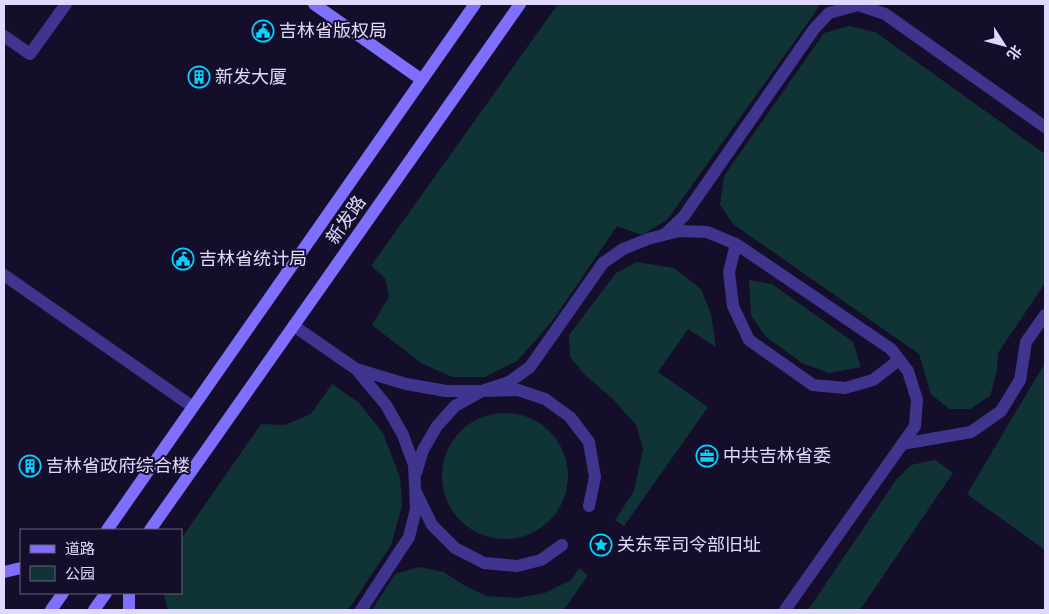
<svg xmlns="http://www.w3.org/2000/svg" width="1049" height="614" font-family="'DM Sans','Noto Sans SC',sans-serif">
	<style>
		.green { fill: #103436 }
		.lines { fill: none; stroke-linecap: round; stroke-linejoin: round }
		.lane { stroke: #3f358f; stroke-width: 12 }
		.secondary { stroke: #7e6fff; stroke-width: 12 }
		.labels { text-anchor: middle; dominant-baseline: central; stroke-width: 4; stroke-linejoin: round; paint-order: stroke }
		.poi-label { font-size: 18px; fill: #e0d8ff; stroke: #150e2b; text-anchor: start }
		.street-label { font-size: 18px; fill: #e0d8ff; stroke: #150e2b }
	</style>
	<rect width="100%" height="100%" fill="#150e2b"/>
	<path class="green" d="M558,4H819L816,11L668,219L642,235L617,226L553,320L517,361L485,377H452L421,363L372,325L389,297L385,278L371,266Z
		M849,26L875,32L1045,154V283L998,353L997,371L990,396L970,409H949L931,394L919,354L733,224L720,205L724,176L824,33Z
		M637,262L674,268L701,289L711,314L716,347L688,329L658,372L708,407L624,526L615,520L634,491L643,449L636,425L612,398L585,375L570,357L569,335L616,273Z
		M749,280L772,284L853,342L861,367L829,373L802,363L765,336L751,315Z
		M1045,363V550L967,494Z
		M332,384L359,403L383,433L400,477L402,506L391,545L348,610H168L164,595V593H181V539L261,424L285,425L311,414Z
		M442 476a63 63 0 1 1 126 0a63 63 0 1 1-126 0Z
		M935,460L953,473L860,610H808L896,480L911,465Z
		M419,567L444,572L465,586L487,596L518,598L545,593L571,580L579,568L588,575L564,610H372L395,574Z"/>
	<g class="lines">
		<path class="lane" d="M4,36L30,54L66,4
			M665,234L684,216L814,29L829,13L858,5L885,14L1045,127
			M736,244L729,272L733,306L749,340L813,385L845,388L873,380L899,360
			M4,275L193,407
			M294,326L356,369L386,405L403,435L414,465L416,509L409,537L361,610
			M356,369L406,384L446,391H482L509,382L530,367L603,263L623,249L648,239L679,231L707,232L736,244L891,349L908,371L917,400L915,426L785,610
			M902,444L971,432L1001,411L1020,380L1026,342L1045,315
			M416,473L423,450L437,426L455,406L482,391L518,390L545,399L570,417L589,442L595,477L589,506
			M417,494L432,525L455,548L484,563L517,566L541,560L562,545"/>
		<path class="secondary" d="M314,4L422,80
			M107,530L475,4
			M150,530L520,4
			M4,572L21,568
			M129,593V610
			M51,610L63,593
			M94,610L106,593"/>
	</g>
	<defs>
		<g id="civic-ring" transform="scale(1.125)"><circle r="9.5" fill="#150e2b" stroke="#04d2ff" stroke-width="1.5"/><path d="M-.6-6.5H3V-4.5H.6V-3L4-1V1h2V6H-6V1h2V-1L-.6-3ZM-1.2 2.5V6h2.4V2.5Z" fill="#04d2ff"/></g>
		<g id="building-ring" transform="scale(1.125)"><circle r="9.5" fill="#150e2b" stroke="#04d2ff" stroke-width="1.5"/><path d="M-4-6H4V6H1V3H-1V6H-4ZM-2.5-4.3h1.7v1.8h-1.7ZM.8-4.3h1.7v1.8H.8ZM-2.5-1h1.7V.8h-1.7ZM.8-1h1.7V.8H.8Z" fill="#04d2ff"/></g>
		<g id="office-ring" transform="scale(1.125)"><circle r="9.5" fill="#150e2b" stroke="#04d2ff" stroke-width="1.5"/><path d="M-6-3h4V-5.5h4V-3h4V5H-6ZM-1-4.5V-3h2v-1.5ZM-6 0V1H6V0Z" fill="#04d2ff"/></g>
		<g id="sight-ring" transform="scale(1.125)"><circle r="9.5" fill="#150e2b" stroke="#04d2ff" stroke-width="1.5"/><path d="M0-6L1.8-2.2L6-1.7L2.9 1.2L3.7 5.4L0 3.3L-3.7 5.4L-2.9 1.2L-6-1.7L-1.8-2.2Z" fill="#04d2ff"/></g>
	</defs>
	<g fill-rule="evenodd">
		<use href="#civic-ring" x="263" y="31"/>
		<use href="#building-ring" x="199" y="77"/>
		<use href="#civic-ring" x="183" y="259"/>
		<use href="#office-ring" x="707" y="456"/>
		<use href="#building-ring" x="30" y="466"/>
		<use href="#sight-ring" x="601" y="545"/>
	</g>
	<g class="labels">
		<g class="poi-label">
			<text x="279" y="31">吉林省版权局</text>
			<text x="215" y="77">新发大厦</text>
			<text x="199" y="259">吉林省统计局</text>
			<text x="723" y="456">中共吉林省委</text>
			<text x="46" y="466">吉林省政府综合楼</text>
			<text x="617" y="545">关东军司令部旧址</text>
		</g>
		<g class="street-label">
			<text transform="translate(346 220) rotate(-55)">新发路</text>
		</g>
	</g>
	<rect width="1049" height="614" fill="none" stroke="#e0d8ff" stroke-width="10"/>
	<rect x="20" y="529" width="162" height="65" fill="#150e2b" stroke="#665f80"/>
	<rect x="30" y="545" width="25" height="8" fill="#7e6fff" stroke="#665f80"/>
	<text x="65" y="554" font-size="15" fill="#e0d8ff">道路</text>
	<rect x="30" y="566" width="25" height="15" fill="#103436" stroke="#665f80"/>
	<text x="65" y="579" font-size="15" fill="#e0d8ff">公园</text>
	<g transform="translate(1004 45) rotate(126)" stroke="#150e2b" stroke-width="4" paint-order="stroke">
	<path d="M0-4L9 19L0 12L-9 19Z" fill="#e0d8ff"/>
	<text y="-8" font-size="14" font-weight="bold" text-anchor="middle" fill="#e0d8ff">北</text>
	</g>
</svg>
